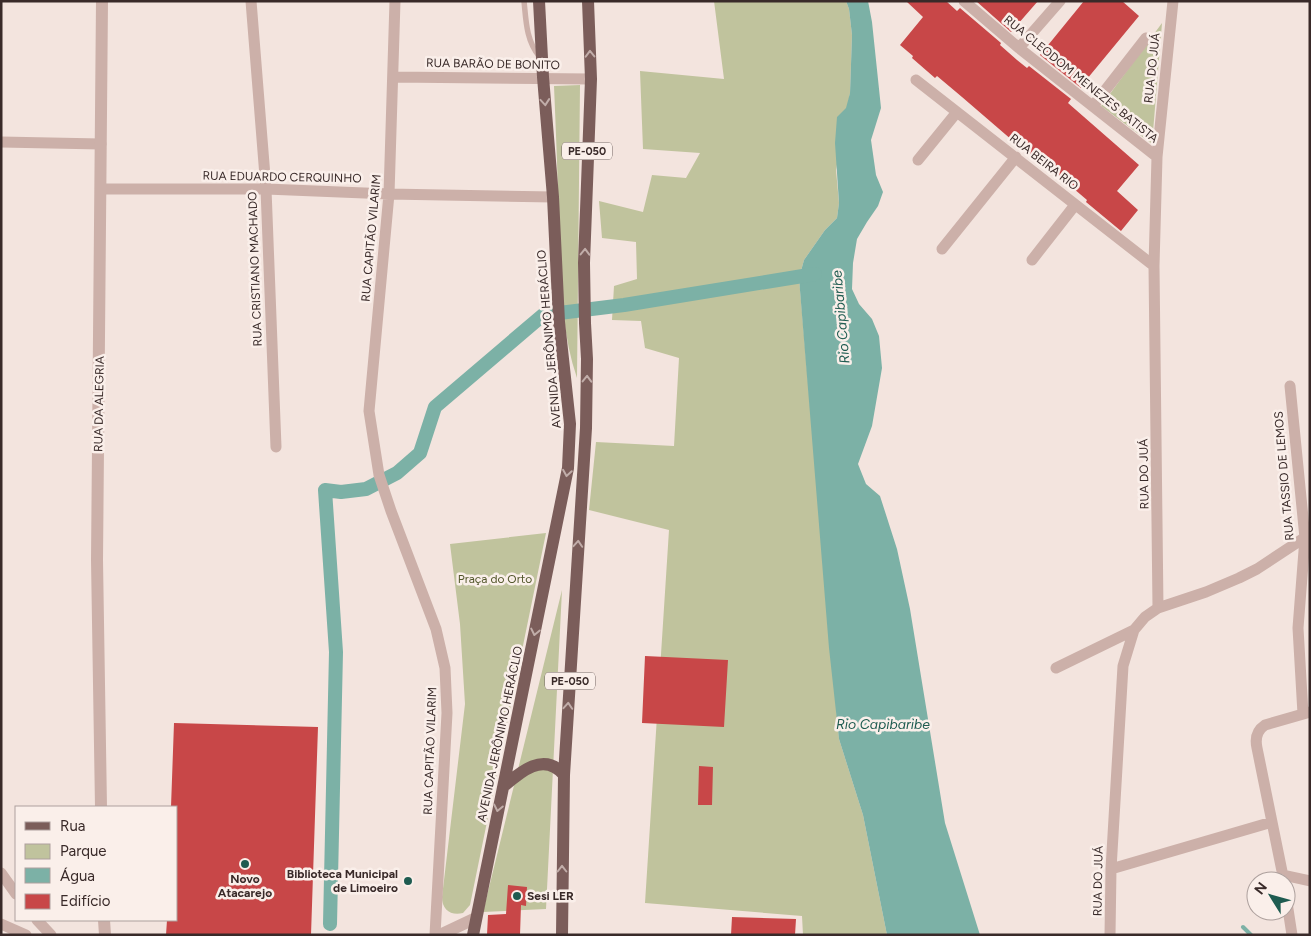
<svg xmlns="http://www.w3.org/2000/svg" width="1311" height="936" font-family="Figtree,sans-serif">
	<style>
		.green { fill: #c0c39d }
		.water { fill: #7cb1a6 }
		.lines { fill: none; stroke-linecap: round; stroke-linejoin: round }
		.stream { stroke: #7cb1a6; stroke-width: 4 }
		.canal { stroke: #7cb1a6; stroke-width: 14 }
		.building { fill: #c84748 }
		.service { stroke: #ccb0a9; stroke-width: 5.5 }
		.minor { stroke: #ccb0a9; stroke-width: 11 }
		.tertiary { stroke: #ccb0a9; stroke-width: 12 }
		.primary { stroke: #7b5d5a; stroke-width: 12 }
		.oneway { stroke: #c1ada9 }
		.poi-dot { fill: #1e5b50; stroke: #faefea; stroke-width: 2 }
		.labels { text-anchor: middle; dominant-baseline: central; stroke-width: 5; stroke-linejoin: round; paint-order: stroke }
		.shield { fill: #faefea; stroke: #736563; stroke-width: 1 }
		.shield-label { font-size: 11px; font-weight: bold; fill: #392a29 }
		.street-label { font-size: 12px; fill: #392a29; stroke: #faefea }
		.park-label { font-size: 12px; fill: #53572c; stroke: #faefea }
		.poi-label { font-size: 12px; font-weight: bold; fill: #392a29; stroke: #faefea; text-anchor: end }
		.water-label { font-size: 14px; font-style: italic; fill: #1e5b50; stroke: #faefea }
	</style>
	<rect width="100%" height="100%" fill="#f3e4de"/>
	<path class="green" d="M714,1H846L849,9L852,35L850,93L836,170L839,203L837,218L825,230L804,260L799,278L839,739L863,815L887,935H803L802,916L645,903L669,530L589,510L596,442L674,446L679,358L645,348L641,321L612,320L614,286L637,279L636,242L602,238L599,201L643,212L652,175L686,178L700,153L643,149L640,71L724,79Z
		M1162,23L1152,144L1101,106Z
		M580,85L577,378C561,331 561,280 559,231C558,182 556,134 554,86Z
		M546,533L470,905L463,913C451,916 442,910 442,897L465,704L460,624L450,544Z
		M562,590L546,909L483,912Z"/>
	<path class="water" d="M846,1H868L872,22L881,108L871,140L876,175L883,192L878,206L867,222L857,239L853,263L852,289L859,304L872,319L879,336L882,368L872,426L858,464L866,484L880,496L897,549L910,609L945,823L980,935H887L863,815L839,739L829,648L799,278L804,260L825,230L837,218L839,203L835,143L837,117L846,108L850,93L852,35L849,9Z"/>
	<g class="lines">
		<path class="stream" d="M1243,927L1251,935"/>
		<path class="canal" d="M330,924L336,652L325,490L341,492L366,489L397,473L420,453L435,407L543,315L624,305L815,274"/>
	</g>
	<path class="building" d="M906,1H946L957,11L960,8L1001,43L1000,45L1017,60L1027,68L1029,66L1071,99L1068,103L1139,165L1117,191L1138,210L1121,231L1086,202L1087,200L1060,177L1034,159L962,97L937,76L935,78L912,58L913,56L900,45L923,17Z
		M976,1H1038L1011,32Z
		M1084,1H1122L1139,16L1087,79L1088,80L1081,88L1040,55Z
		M645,656L728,660L724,727L642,723Z
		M174,723L318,727L311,935H166L167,920H176V807H171Z
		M699,766L713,767L712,805H698Z
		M508,885L527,887L526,906L521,905L520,935H487L488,915L506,914Z
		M732,917L796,919L795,935H731Z"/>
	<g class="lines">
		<path class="service" d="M524,1C526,20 526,40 539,56"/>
		<path class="minor" d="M251,1L266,189L276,447
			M395,1L389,194L369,411L379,475L391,511L436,629L445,668L447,713L435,935
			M964,1L1019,48L1157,157
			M1019,48L1060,1
			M394,77L591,79
			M916,80L1154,266
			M1093,106L1146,38
			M1,142L101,144
			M918,160L957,112
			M101,189H266L389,194L553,197
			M942,249L1016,157
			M1032,260L1075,205
			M1290,386L1305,538L1298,628L1303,714
			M1158,608L1154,266L1157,157L1173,1
			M1056,668L1134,630
			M1111,869L1272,822
			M1,873L16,894
			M1283,875L1310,881
			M1284,881L1257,748C1255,739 1256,731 1265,725L1310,712
			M1286,896L1292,935
			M37,920L51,935
			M1,924L26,935
			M1110,935L1111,869L1123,666L1134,630L1145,617L1158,608L1206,592L1239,578L1257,569L1310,534"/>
		<path class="tertiary" d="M101,807L97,560L102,1
			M104,920L105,935
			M440,935L476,918"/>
		<path class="primary" d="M503,787C520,772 544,751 564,775
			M473,935L568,468L570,424L559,322L553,197L543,77L539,1
			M562,935L564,775L586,428L587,359L585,323L584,263L591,79L588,1"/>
	</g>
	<defs><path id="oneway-chevron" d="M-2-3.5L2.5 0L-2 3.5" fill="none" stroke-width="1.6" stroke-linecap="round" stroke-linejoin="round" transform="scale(1.25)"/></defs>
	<g class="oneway">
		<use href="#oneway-chevron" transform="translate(590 54) rotate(-91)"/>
		<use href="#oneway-chevron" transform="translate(545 102) rotate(85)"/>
		<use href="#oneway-chevron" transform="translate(585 252) rotate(-89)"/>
		<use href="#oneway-chevron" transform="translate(587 379) rotate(-89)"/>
		<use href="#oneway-chevron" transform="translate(567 473) rotate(99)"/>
		<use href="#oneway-chevron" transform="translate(578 544) rotate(-86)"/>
		<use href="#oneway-chevron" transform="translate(535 632) rotate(102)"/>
		<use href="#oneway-chevron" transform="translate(568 706) rotate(-86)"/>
		<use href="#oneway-chevron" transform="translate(498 808) rotate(102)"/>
		<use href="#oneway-chevron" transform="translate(562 869) rotate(-90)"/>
	</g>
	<g class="poi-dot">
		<circle cx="245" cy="864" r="5"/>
		<circle cx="408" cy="881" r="5"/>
		<circle cx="517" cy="896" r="5"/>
	</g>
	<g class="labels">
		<g class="shield">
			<rect x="562" y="142.5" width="50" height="17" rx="4"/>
			<rect x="545" y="672.5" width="50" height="17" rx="4"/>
		</g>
		<g class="shield-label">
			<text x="587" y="151">PE-050</text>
			<text x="570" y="681">PE-050</text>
		</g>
		<g class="street-label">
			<text transform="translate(493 64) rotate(1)">RUA BARÃO DE BONITO</text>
			<text transform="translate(1152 68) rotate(-84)">RUA DO JUÁ</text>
			<text transform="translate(1081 79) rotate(39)">RUA CLEODOM MENEZES BATISTA</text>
			<text transform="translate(1044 162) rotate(38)">RUA BEIRA RIO</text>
			<text transform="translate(282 177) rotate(1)">RUA EDUARDO CERQUINHO</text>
			<text transform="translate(371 238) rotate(-85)">RUA CAPITÃO VILARIM</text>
			<text transform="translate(255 269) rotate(-92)">RUA CRISTIANO MACHADO</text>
			<text transform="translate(549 339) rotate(-95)">AVENIDA JERÔNIMO HERÁCLIO</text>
			<text transform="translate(99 404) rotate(-89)">RUA DA ALEGRIA</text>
			<text transform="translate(1144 474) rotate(-91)">RUA DO JUÁ</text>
			<text transform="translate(1284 476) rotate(-95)">RUA TASSIO DE LEMOS</text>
			<text transform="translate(500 734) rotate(-78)">AVENIDA JERÔNIMO HERÁCLIO</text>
			<text transform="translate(430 751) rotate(-88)">RUA CAPITÃO VILARIM</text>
			<text transform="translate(1098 881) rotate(-89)">RUA DO JUÁ</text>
		</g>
		<g class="park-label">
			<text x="495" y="579">Praça do Orto</text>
		</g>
		<g class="poi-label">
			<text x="398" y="874">Biblioteca Municipal<tspan x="398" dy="14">de Limoeiro</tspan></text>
			<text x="245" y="879" text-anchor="middle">Novo<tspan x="245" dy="14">Atacarejo</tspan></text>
			<text x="527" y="896" text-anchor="start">Sesi LER</text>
		</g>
		<g class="water-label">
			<text transform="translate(841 317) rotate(-95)">Rio Capibaribe</text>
			<text x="883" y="724">Rio Capibaribe</text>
		</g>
	</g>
	<rect width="1311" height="936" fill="none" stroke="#392a29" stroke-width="5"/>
	<rect x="15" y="806" width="162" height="115" fill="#faefea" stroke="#ada09d"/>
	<rect x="25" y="822" width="25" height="8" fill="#7b5d5a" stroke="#ada09d"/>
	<text x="60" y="831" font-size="15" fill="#392a29">Rua</text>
	<rect x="25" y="844" width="25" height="15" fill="#c0c39d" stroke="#ada09d"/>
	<text x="60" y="856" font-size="15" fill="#392a29">Parque</text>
	<rect x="25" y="868" width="25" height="15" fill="#7cb1a6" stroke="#ada09d"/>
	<text x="60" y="881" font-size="15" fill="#392a29">Água</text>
	<rect x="25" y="894" width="25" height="15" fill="#c84748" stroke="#ada09d"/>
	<text x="60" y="906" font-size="15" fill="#392a29">Edifício</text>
	<g transform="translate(1271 896) rotate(307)"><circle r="24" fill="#faefea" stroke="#ada09d"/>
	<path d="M0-4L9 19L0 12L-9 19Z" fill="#1e5b50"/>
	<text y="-8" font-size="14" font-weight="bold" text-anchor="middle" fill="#392a29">N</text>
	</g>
</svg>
